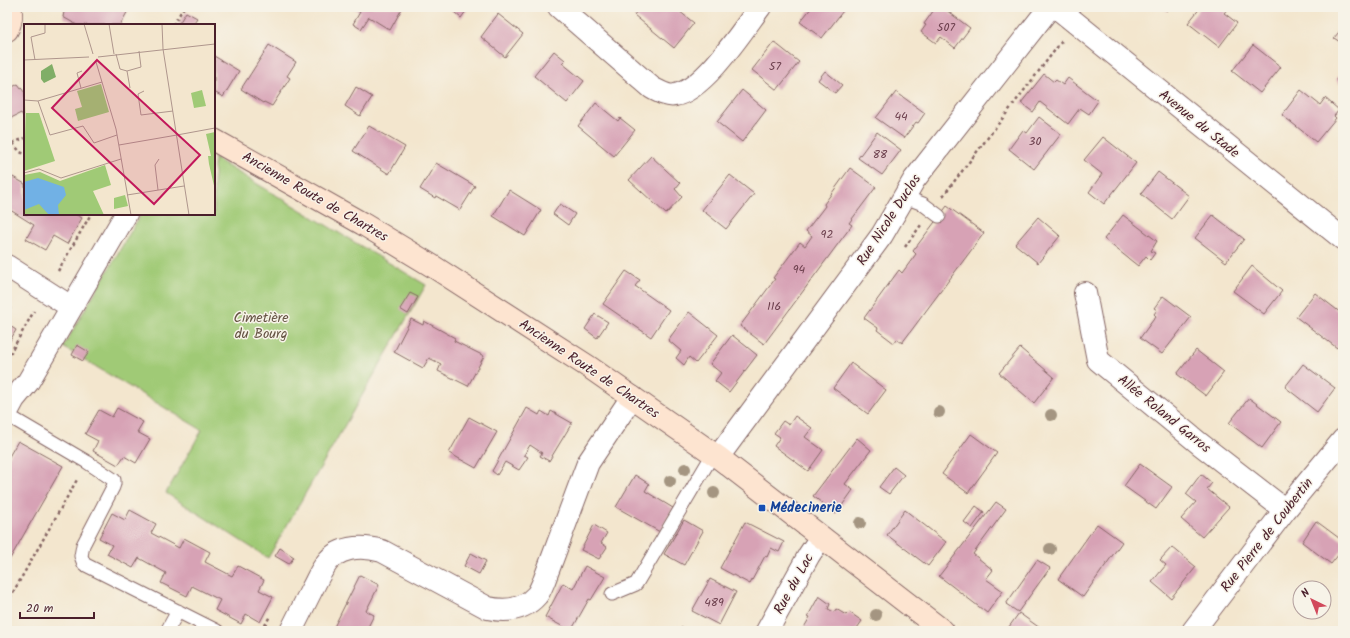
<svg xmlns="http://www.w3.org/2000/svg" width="1350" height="638" font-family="Kalam,sans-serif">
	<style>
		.green { fill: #a0ca76; stroke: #757450 }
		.building { fill: #d7a2b5 }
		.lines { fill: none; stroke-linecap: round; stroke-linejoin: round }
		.lane-casing { stroke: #856564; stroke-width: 15 }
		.street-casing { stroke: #856564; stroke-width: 24 }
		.secondary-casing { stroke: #856564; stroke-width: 24 }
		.path { stroke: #856564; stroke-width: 2.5; stroke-dasharray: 3 3; stroke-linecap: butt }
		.lane { stroke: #fff; stroke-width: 13 }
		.street { stroke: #fff; stroke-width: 22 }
		.secondary { stroke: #fde4d0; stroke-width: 22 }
		.tree { fill: #a49581 }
		.transit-dot { fill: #1a4fb4; stroke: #f7f3e8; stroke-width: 1.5 }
		.labels { text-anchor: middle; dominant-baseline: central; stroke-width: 3; stroke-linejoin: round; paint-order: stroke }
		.number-label { font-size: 12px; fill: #6d404e }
		.street-label { font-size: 14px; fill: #4a1f2b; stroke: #f7f3e8 }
		.park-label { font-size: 14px; fill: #645242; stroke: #f7f3e8 }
		.transit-label { font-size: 14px; font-weight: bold; fill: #164399; stroke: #f7f3e8; text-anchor: start }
		.inset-road { fill: none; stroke: #af968d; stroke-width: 1 }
		.view { fill: #c2185b; fill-opacity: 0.15; stroke: #c2185b; stroke-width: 2 }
		.inset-edge { fill: none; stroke: #4a1f2b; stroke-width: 2 }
	</style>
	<rect width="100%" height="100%" fill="#f7f3e8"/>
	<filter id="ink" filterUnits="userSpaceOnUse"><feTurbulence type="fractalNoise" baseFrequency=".025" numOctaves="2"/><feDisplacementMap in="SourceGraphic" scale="8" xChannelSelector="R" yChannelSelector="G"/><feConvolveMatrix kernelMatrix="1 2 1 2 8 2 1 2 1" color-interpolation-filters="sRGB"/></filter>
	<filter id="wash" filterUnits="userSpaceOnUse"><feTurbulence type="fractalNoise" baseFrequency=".012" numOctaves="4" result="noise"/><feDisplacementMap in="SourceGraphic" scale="16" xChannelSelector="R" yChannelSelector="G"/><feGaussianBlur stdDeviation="0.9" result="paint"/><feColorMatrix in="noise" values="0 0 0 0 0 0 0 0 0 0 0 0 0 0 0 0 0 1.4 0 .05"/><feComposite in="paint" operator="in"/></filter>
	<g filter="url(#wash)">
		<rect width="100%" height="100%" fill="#f3e6ce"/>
		<path class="green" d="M214,158L426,285L268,558L166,493L202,430L63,347L141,214H214Z"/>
		<g id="blocks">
			<path class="building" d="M65,7H130L120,25H77L63,17Z
				M352,7H403L390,30L369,17L361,29L353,24L360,12Z
				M448,7H469L461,18Z
				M640,7H674L694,23L674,48L634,15Z
				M812,7H846L822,38L800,22Z
				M936,7H942L970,28L955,48L941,37L936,43L921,32L926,25L924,24Z
				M1162,7H1170L1167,11Z
				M1201,7H1229L1224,13L1237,23L1219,47L1188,23Z
				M186,12L197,18L192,25H178Z
				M498,14L523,34L505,57L481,37Z
				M1343,27V44L1334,38Z
				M774,42L799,62L777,90L752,70Z
				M269,45L296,62L287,76L290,78L272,106L264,102L263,103L241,89Z
				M1253,45L1281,67L1260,93L1232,71Z
				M554,51L565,60L562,63L584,81L567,103L534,76Z
				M214,56L239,71L223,97L214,92Z
				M825,71L842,85L835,93L818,80Z
				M1343,71V86L1336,80Z
				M1044,74L1054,82L1056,80L1063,85L1068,78L1098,101L1089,114L1080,108L1068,124L1040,102L1033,112L1021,103Z
				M18,84L25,93V117H24L21,113L7,120V90Z
				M356,87L372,97L360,116L345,106Z
				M742,90L766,110L742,142L717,122Z
				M1301,90L1320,105L1325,98L1339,110L1334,116L1336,118L1316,142L1282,115Z
				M896,92L925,113L918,123L916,122L904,138L876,118Z
				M596,103L618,121L620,118L635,130L614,156L578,126Z
				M1039,117L1061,134L1034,169L1009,149L1023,130L1027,133Z
				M369,126L405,147L389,174L353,151Z
				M877,132L901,150L882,175L858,158Z
				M1103,137L1136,163L1104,204L1089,192L1102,174L1084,160Z
				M651,156L680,183L675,189L682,197L666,214L629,180Z
				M436,163L475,186L460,210L436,196L435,198L420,189Z
				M850,168L876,187L849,223L852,225L764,344L740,326L775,279L773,278L800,242L805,246L812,236L806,231L825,206L824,204Z
				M1158,172L1189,196L1172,219L1141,194Z
				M730,175L754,194L726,229L702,210Z
				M13,177L25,184V214H75L82,218L67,244L53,236L45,250L26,239L34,225L7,208V186Z
				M509,190L541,210L525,236L493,216Z
				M560,204L575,214L568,225L553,214Z
				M947,206L984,233L902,343L897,339L894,343L877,330L878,328L864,318L899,270L902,273L916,254L913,251Z
				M1123,215L1157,241L1151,251L1155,253L1150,260L1146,256L1138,266L1104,239Z
				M1213,215L1244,239L1226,262L1195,238Z
				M1038,217L1060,236L1038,263L1015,244Z
				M1252,266L1282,291L1264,314L1233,291Z
				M626,271L640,280L635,286L669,310L651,337L603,304Z
				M410,293L418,297L408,314L400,309Z
				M1315,293L1341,313L1343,312V340L1337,348L1296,317Z
				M1163,296L1191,317L1162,354L1140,338L1156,316L1154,314L1157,310L1154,308Z
				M7,305L11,308L7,315Z
				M689,312L718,335L696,363L689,357L684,365L676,358L681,351L668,340Z
				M595,314L608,322L597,338L585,329Z
				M411,319L423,325L424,321L455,338L454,341L484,356L468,386L438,371L441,364L429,358L423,368L394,352Z
				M7,324L16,330L7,346Z
				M732,335L757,355L729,392L715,381L721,373L710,364Z
				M77,345L89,352L83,361L72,355Z
				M1020,348L1054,377L1034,403L999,373Z
				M1196,350L1224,372L1206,396L1177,374Z
				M851,363L886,390L868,414L833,388Z
				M1303,364L1335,388L1317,412L1285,387Z
				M1249,398L1281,422L1262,448L1229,423Z
				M117,408L143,422L137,432L150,439L136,463L124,456L118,465L93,451L98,441L85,434L99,410L112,417Z
				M527,408L539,415L541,411L549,416L551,411L572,423L549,461L540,456L542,453L530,445L524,455L528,457L519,470L505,462L497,475L492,471Z
				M795,416L812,428L805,437L823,450L808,471L774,446L780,437L774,433L783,421L789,425Z
				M469,417L497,432L476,468L449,453Z
				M971,434L997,453L968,493L942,474Z
				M857,438L871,450L845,484L853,490L836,514L813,496Z
				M18,441L63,466L7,564V460Z
				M1140,464L1172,487L1156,509L1124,486Z
				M894,467L904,475L889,494L879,487Z
				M1201,474L1212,483L1207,489L1229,507L1202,537L1181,519L1196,502L1186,494Z
				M635,475L649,484L645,491L673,508L660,532L616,507Z
				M996,502L1006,509L973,554L993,570L986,579L1003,591L987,613L939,576Z
				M976,506L984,512L972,528L964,522Z
				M130,510L156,524L151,533L166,541L179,548L184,538L210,552L205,562L232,576L238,566L264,580L259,590L273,597L260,622L246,614L241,624L215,610L220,600L192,586L187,596L161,583L166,573L139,558L133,568L107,554L112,545L99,538L112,513L125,520Z
				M905,510L946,542L928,566L887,535Z
				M684,520L703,531L684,565L664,554Z
				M1316,521L1343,541V549L1331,564L1302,542Z
				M745,522L784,542L779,552L771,548L767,557L765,556L750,584L720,568Z
				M1097,524L1122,542L1083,597L1058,579Z
				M594,525L607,533L601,543L607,547L599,559L581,550Z
				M1172,547L1196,567L1171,598L1152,582L1166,565L1160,560Z
				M280,548L294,557L289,564L275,556Z
				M471,553L486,561L479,574L464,566Z
				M1037,560L1050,568L1018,612L1006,604Z
				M585,566L605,577L591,600L589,599L571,631L545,617L563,583L573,589Z
				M360,575L379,585L366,611L374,615L366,631H332Z
				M710,579L736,592L719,625L692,611Z
				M819,596L830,604L828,609L834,612L836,609L846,615L849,612L862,621L855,631H820L816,629L815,631H802L810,617L808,616Z
				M1019,613L1044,631H1006Z
				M682,627L689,631H680Z
				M1124,627L1130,631H1121Z"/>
		</g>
	</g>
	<g filter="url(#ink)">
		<use href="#blocks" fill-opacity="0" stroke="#856564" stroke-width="1"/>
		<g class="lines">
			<g class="lane-casing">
				<path id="lane" d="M905,197L923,204L939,216
					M7,415L87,462L114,480V484L113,487L83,545L81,556L84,564L217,631
					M612,594L636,584L713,454
					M167,631L178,611"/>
			</g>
			<g class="street-casing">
				<path id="street" d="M559,7L652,88C658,91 668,97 675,95C704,90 742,31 760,7
					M1056,7L1343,239
					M7,266L71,307
					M1085,293L1098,360L1200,444L1285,510
					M7,412L14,399L28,382L126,214
					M718,457L882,235L914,180L1050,7
					M291,631C298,617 305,603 312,589C316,582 319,574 324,567C336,546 361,545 382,551L488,608C506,612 524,610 537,595C540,591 542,585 544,581L588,463L632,397
					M767,631L809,555L821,537
					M1193,631L1285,510L1343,440"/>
			</g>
			<g class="secondary-casing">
				<path id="secondary" d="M7,30C11,23 12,14 10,7
					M214,140L363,224L434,267L589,367L718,457L943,631"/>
			</g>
			<path class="path" d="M173,25L184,7
				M13,143L20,152L25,154
				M7,145L25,138
				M943,196L1062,41
				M905,247L921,225
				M58,271L91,214
				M7,359L34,311
				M7,603L78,478
				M7,626L12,631
				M262,631L270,616"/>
			<use href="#lane" class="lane"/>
			<use href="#street" class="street"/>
			<use href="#secondary" class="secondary"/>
		</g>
		<g class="tree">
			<circle cx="939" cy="412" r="6"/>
			<circle cx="1051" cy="415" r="6"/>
			<circle cx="685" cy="469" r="6"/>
			<circle cx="670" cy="481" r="6"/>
			<circle cx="714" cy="493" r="6"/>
			<circle cx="860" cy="523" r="6"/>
			<circle cx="1050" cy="549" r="6"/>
			<circle cx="876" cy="615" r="6"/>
		</g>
	</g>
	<rect class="transit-dot" x="758" y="504" width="8" height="8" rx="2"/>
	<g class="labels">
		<g class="number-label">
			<text x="946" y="27">507</text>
			<text x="775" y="66">57</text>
			<text x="901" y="116">44</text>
			<text x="1035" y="141">30</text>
			<text x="880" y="154">88</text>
			<text x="827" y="234">92</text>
			<text x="799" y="269">94</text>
			<text x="774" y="306">116</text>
			<text x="714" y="602">489</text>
		</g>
		<g class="street-label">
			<text transform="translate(1199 124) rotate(39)">Avenue du Stade</text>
			<text transform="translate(315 197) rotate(30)">Ancienne Route de Chartres</text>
			<text transform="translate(889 220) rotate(-57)">Rue Nicole Duclos</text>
			<text transform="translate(589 369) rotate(34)">Ancienne Route de Chartres</text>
			<text transform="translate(1164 414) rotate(39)">Allée Roland Garros</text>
			<text transform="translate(1267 535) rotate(-52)">Rue Pierre de Coubertin</text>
			<text transform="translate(794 584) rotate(-61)">Rue du Lac</text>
		</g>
		<g class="park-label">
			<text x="261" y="318">Cimetière<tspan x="261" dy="16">du Bourg</tspan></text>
		</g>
		<g class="transit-label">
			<text x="770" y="508">Médecinerie</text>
		</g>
	</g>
	<g transform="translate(24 24)">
		<rect width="191" height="191" fill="#f3e6ce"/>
		<path d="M77,60L85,88L54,97L51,85L58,83L53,67ZM178,66L182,82L170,84L167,69ZM2,78V89H15L31,137L0,147ZM191,108V166L185,140L184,132H187L182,110ZM81,141L87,161L69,167L80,191H0V151L16,148L36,157ZM101,171L104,182L90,185V174Z" fill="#a0ca76"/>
		<path d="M28,40L32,53L20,59L17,55V47Z" fill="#80ae67"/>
		<path d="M14,154L40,163L42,171L34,181L35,191H25L15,180L0,186V158Z" fill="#71b1e5"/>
		<path class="inset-road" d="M60,0L69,30M85,0L90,30M138,0L139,25L165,191M92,30L96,45L103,47L117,43L115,27M74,33L191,20M0,36L65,33M11,36L7,13L21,9V0M72,38L92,105L107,191M103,47L106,64M57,64L53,49L58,47M120,67L114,70L117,91L149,87M0,76L14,77L78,58M14,77L26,111L59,102L70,119L93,111M153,111L191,104M95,121L153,111M0,149L15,145L37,154L97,135M134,166L131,141L135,135M103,171L160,162"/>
		<path class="view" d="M73,36L176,131L130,180L28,84Z"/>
		<rect width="191" height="191" class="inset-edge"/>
	</g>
	<rect width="1350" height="638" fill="none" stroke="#f7f3e8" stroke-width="24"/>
	<g transform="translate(1312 600) rotate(317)"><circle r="19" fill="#f7f3e8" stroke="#b29e9c"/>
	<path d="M0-3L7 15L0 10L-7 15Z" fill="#d1495b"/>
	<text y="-6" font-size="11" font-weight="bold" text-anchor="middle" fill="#4a1f2b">N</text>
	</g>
	<path d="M20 612v6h74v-6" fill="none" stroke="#4a1f2b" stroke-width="2"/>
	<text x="26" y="612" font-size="12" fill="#4a1f2b" stroke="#f7f3e8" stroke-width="3" paint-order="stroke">20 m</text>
</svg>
